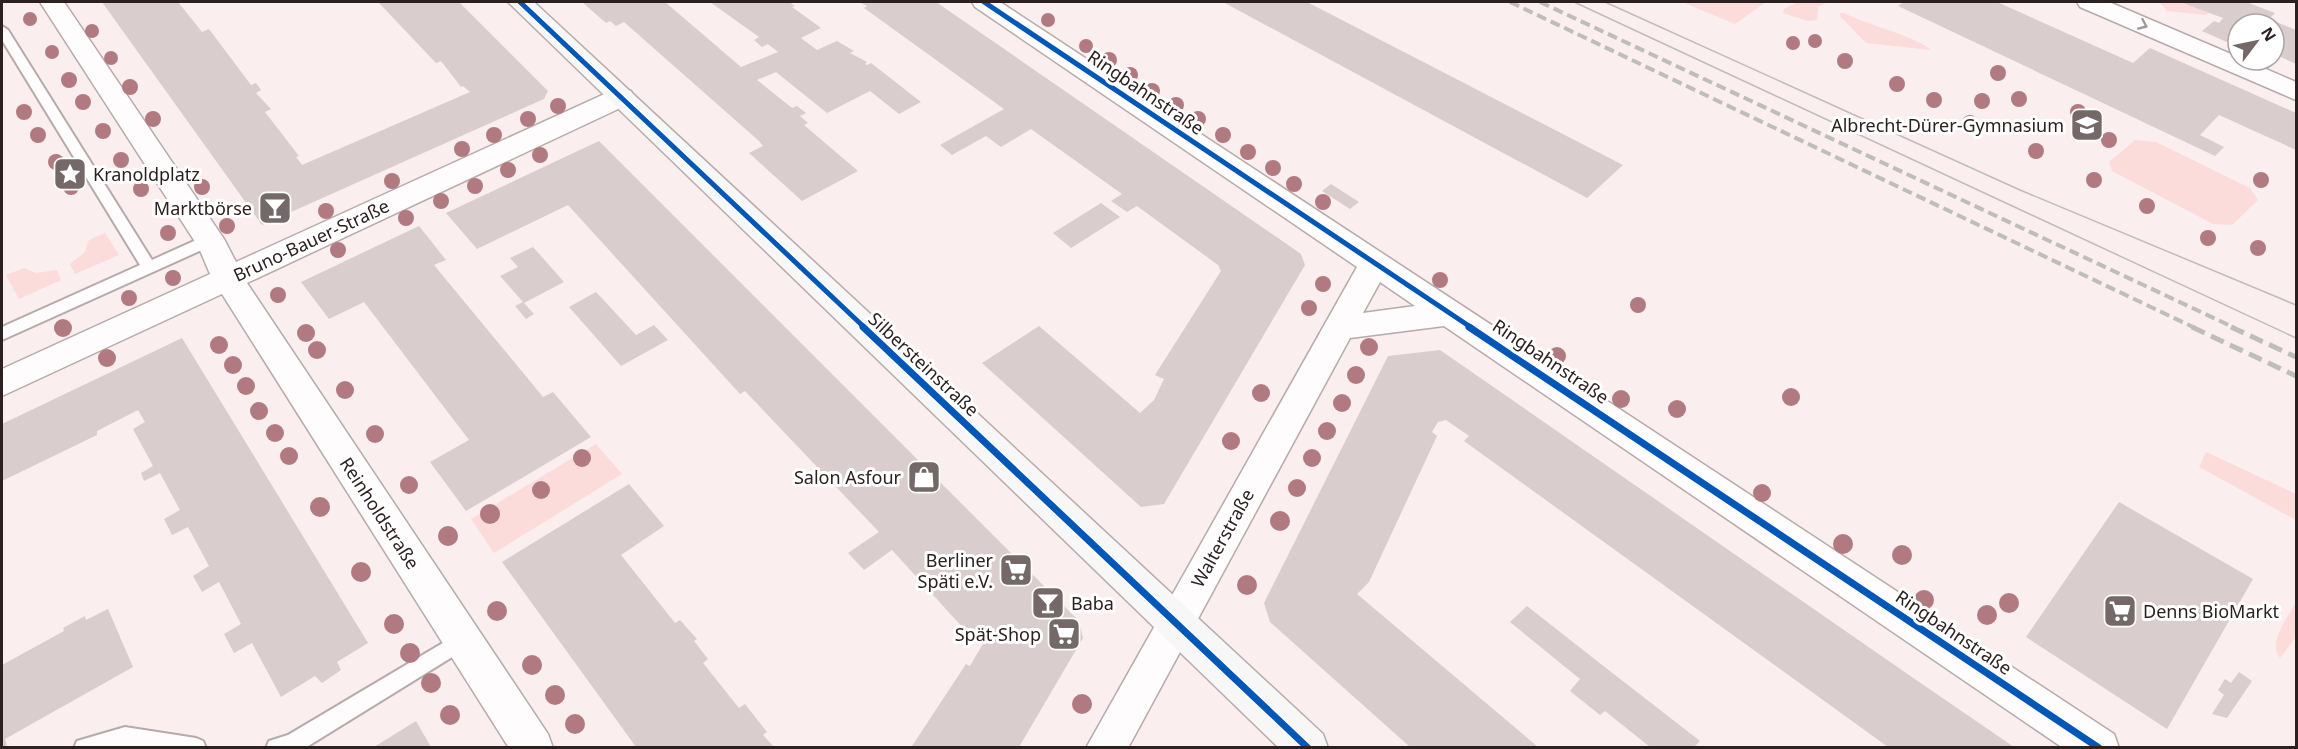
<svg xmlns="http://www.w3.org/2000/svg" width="2298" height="749" font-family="'Noto Sans',sans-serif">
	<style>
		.green { fill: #fcdbdb }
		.building { fill: #d9cdcd }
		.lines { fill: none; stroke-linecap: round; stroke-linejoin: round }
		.lane-casing { stroke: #b6aaaa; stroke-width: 4 }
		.street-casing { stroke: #b6aaaa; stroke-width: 3 }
		.secondary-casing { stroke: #b6aaaa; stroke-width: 3 }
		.lane { fill: #fefcfc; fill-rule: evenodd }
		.street { fill: #fefcfc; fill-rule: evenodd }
		.secondary { fill: #f8f7f8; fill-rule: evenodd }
		.tram { stroke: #bfbcbc; stroke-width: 1.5 }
		.rail-far1 { stroke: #bfbcbc; stroke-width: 4; stroke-dasharray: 10 5; stroke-linecap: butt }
		.rail { stroke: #bfbcbc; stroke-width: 5; stroke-dasharray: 14 7; stroke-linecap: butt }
		.cycleway-far1-casing { stroke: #fff; stroke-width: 8 }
		.cycleway-casing { stroke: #fff; stroke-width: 10 }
		.cycleway-far1 { stroke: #0057b8; stroke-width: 5 }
		.cycleway { stroke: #0057b8; stroke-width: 7 }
		.tree { fill: #b17a80 }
		.oneway { stroke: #a09999 }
		.labels { text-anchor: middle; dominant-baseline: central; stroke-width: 6; stroke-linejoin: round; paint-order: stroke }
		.street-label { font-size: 18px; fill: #2d2020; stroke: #fff }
		.poi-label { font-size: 18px; fill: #2d2020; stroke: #fff; text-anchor: end }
	</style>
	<rect width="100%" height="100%" fill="#faeeee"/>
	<path class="green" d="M1682,2H1766L1735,24Z
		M1798,2H1828L1818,7L1817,20L1808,21L1783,13L1784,9Z
		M2159,2H2179L2209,12L2206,15L2167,11Z
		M1844,13C1863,23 1922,39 1931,50L1866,43L1840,16V13Z
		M2135,140L2156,142L2250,188L2258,200L2232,225L2213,224L2112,171L2109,162Z
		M105,233L119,255L75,274L70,264L85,252L89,240Z
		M24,268L36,273L57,270L61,280L19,299L6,275Z
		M596,444L622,474L494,553L471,519Z
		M2206,452L2296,494V520L2199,467Z
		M2296,602V637L2280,658C2267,642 2288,618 2296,602Z"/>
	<path class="building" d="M102,2H178L202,32L209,29L251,85L256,83L261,90L256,93L271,109L265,112L299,156L296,157L302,165L470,92L463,86L461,87L441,61L436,63L378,2H459L548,91L544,99L262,225Z
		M582,2H665L741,67L778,52L768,44L762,47L754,40L759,37L710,2H789L795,6L792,7L821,28L801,38L817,50L837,41L854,51L850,53L867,62L865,64L867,65L871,63L921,102L899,114L870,91L827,113L776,72L757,80L792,108L797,106L806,113L800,116L808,123L804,125L858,171L802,201L749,153L763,146L759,141L624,22L616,26L610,21L606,23Z
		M859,2H936L1301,254L1305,265L1164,504L1141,507L982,363L1039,326L1140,413L1154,400L1164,379L1155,375L1221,271L1218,265L1137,206L1127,212L1111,201L1122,194L1031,129L1001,147L986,136L952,155L940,145L1004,109L864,8L867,6Z
		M1223,2H1307L1623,165L1587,198Z
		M1904,2H1997L2133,63L2150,48L2296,113V150L2219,115L2200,135L2224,147L2215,156L1898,6Z
		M2180,2H2246L2275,13L2269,19L2296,30V64L2274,54V24H2238V47L2202,31L2214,21L2219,23L2223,18Z
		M599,141L1079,621L1083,638L1019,747L912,746L966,664L970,666L984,642L970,628L965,630L892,550L864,570L848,553L879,532L745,391L740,394L568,205L477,249L446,213Z
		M1331,184L1359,202L1350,209L1322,191Z
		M1101,203L1120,217L1071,248L1053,233Z
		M419,226L446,260L434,265L543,397L553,392L591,437L466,511L430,462L469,440L364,302L329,319L301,282Z
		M533,247L564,282L524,303L534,314L526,319L515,306L523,302L500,276L518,267L510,258Z
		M596,292L636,335L654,325L668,340L621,366L569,307Z
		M182,338L368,643L337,662L341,670L322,683L315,676L281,697L252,643L234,653L224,634L241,624L219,582L202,592L193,576L209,566L188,527L172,535L164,519L180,510L160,473L144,481L141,473L153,466L133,429L145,422L138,410L97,431V435L2,481V424Z
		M1440,350L1906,673L2014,747H1888L1464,441L1469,436L1446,420L1438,422L1432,432L1437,436L1369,582L1357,594L1538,747H1410L1270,622L1264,603L1388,356Z
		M629,484L664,526L621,555L675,623L680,620L697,639L694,641L708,659L703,663L739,708L745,704L767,732L763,735L774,747H636L502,562Z
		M2119,502L2253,579L2167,729L2026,637Z
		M1527,606L1597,661L1700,741L1694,747H1650L1605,711L1600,715L1570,691L1580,679L1510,622Z
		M108,609L133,667L5,739L7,745L2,748V665L64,631L63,628L85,616L86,620Z
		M2239,672L2252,681L2227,718L2212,714L2224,695L2218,690L2225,679L2231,683Z
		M416,721L431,747H374Z"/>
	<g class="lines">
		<g class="lane-casing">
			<path id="lane" d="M2,26L8,30L152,260L205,236L210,235L218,240L215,244L2,340V327L140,265L2,40Z
				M463,631L470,634L473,640L470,646L305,748H266L269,741L288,735Z
				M125,727L196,738L203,741L206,748H74L77,741Z"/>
		</g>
		<g class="street-casing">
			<path id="street" d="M40,2H64L224,239L236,262L611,91L621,89L631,91L634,97L631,103L247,283L548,734L553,748H509L222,294L2,396V369L210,274L199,248Z
				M972,2H1000L2114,734L2119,748H2063L1444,326L1350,338L1128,748H1086L1357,267L975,7ZM1380,282L1415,306L1363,313Z
				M2077,2H2109L2238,57V60H2245L2296,82V100L2080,7Z"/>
		</g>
		<g class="secondary-casing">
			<path id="secondary" d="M508,2H534L1323,734L1328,748H1279Z"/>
		</g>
		<use href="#lane" class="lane"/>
		<use href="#street" class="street"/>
		<use href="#secondary" class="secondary"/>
		<path class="tram" d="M1574,2L2296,338
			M1605,2L2020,190L2296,305"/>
		<path class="rail-far1" d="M1510,2L2195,328
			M1540,2L2235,328"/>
		<path class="rail" d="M2192,327L2296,376
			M2231,327L2296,357"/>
		<g class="cycleway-far1-casing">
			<path id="cycleway-far1" d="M520,2L865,328
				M984,2L1472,328"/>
		</g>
		<g class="cycleway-casing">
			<path id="cycleway" d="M863,327L1308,748
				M1469,327L2099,748"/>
		</g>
		<use href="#cycleway-far1" class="cycleway-far1"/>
		<use href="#cycleway" class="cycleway"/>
	</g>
	<g class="tree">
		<circle cx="30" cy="19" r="7"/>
		<circle cx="1048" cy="20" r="7"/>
		<circle cx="92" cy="31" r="7"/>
		<circle cx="1815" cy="41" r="7"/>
		<circle cx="1793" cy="43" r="7"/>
		<circle cx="1086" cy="46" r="7"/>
		<circle cx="52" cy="52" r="7"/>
		<circle cx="111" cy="58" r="7"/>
		<circle cx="1109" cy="60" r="8"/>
		<circle cx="1845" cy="61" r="8"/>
		<circle cx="1998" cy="73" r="8"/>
		<circle cx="1130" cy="75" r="8"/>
		<circle cx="69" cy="80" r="8"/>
		<circle cx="1897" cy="84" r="8"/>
		<circle cx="130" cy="87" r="8"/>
		<circle cx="1152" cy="91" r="8"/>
		<circle cx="2019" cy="99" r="8"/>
		<circle cx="1934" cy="100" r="8"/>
		<circle cx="1982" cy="101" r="8"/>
		<circle cx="83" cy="102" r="8"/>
		<circle cx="1176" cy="105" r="8"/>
		<circle cx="558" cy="106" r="8"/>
		<circle cx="24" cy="112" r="8"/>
		<circle cx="2078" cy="112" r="8"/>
		<circle cx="153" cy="119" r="8"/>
		<circle cx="528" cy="119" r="8"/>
		<circle cx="1198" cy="119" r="8"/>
		<circle cx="1970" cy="123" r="8"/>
		<circle cx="103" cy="131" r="8"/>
		<circle cx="38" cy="135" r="8"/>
		<circle cx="494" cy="135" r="8"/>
		<circle cx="1223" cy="135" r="8"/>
		<circle cx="2109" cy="140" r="8"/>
		<circle cx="462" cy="149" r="8"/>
		<circle cx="2036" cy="151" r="8"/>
		<circle cx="1248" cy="152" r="8"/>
		<circle cx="540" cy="155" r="8"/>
		<circle cx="121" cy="160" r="8"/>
		<circle cx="56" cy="162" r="8"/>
		<circle cx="1273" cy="168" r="8"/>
		<circle cx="508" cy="170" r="8"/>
		<circle cx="2094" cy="180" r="8"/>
		<circle cx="2261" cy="180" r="8"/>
		<circle cx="392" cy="181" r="8"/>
		<circle cx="1294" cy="184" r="8"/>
		<circle cx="475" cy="186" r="8"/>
		<circle cx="71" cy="187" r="8"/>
		<circle cx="202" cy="187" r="8"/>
		<circle cx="141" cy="189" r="8"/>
		<circle cx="441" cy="201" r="8"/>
		<circle cx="1323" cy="202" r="8"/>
		<circle cx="2147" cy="206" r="8"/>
		<circle cx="326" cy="211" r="8"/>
		<circle cx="406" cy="218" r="8"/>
		<circle cx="227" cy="226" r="8"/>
		<circle cx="168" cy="233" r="8"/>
		<circle cx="2208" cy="238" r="8"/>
		<circle cx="2258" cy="248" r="8"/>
		<circle cx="338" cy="250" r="8"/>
		<circle cx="173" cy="278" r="8"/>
		<circle cx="1440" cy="280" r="8"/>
		<circle cx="1323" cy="284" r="8"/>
		<circle cx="278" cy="295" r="8"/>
		<circle cx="129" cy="298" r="8"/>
		<circle cx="1638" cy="305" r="8"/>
		<circle cx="1309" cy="308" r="8"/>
		<circle cx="63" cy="328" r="9"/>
		<circle cx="306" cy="333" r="9"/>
		<circle cx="219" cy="345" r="9"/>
		<circle cx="1369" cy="347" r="9"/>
		<circle cx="317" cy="350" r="9"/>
		<circle cx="1557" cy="356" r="9"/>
		<circle cx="107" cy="358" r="9"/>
		<circle cx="233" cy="365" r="9"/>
		<circle cx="1356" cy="375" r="9"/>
		<circle cx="246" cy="386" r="9"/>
		<circle cx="345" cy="390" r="9"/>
		<circle cx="1261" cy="393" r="9"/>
		<circle cx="1791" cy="397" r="9"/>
		<circle cx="1621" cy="399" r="9"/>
		<circle cx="1342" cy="403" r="9"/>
		<circle cx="1677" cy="409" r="9"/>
		<circle cx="259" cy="411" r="9"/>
		<circle cx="1327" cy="431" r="9"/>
		<circle cx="275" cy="433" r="9"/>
		<circle cx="375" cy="434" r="9"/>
		<circle cx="1231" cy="441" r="9"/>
		<circle cx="289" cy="456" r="9"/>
		<circle cx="582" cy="458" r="9"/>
		<circle cx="1312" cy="458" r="9"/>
		<circle cx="409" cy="485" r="9"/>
		<circle cx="1297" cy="488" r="9"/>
		<circle cx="541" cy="490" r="9"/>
		<circle cx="1762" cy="493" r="9"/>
		<circle cx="320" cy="507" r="10"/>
		<circle cx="490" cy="514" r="10"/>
		<circle cx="1280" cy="521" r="10"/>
		<circle cx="448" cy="536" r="10"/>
		<circle cx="1843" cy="544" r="10"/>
		<circle cx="1902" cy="555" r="10"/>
		<circle cx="361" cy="572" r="10"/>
		<circle cx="1247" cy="585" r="10"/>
		<circle cx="1924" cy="600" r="10"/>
		<circle cx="2009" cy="603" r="10"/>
		<circle cx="497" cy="611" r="10"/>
		<circle cx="1987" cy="615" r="10"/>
		<circle cx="394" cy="624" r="10"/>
		<circle cx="410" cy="653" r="10"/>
		<circle cx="532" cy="665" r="10"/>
		<circle cx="431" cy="683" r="10"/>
		<circle cx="555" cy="695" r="10"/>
		<circle cx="1082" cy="704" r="10"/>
		<circle cx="450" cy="715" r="10"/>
		<circle cx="575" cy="724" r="10"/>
	</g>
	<defs><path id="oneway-chevron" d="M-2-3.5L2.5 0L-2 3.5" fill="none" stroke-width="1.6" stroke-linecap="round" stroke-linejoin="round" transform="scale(1.5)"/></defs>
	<use class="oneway" href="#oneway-chevron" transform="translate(2143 25) rotate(24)"/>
	<defs>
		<g id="school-square" transform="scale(1.725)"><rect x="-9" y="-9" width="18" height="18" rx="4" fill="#756868" stroke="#fff"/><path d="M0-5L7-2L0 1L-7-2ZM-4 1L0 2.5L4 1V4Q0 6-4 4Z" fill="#fff"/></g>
		<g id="sight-square" transform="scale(1.725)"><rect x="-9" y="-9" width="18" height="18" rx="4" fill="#756868" stroke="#fff"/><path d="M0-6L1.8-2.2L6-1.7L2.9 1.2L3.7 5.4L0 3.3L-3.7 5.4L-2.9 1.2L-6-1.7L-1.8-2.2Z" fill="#fff"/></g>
		<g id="bar-square" transform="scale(1.725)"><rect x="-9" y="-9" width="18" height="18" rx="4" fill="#756868" stroke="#fff"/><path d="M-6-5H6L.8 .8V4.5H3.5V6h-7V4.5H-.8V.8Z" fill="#fff"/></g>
		<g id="shop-square" transform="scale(1.725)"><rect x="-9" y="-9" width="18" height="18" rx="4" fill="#756868" stroke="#fff"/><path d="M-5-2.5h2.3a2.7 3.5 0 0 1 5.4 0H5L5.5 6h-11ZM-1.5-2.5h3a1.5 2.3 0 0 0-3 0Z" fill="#fff"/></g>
		<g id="supermarket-square" transform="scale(1.725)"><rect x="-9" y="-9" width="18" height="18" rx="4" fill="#756868" stroke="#fff"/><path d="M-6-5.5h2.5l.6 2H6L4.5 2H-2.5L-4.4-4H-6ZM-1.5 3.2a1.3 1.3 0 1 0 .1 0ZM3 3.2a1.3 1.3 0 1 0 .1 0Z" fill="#fff"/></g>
	</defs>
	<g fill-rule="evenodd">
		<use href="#school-square" x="2087" y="125"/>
		<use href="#sight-square" x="70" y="174"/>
		<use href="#bar-square" x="275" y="208"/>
		<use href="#shop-square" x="924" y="477"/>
		<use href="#supermarket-square" x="1016" y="570"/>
		<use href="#bar-square" x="1048" y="603"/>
		<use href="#supermarket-square" x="2120" y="611"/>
		<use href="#supermarket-square" x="1064" y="634"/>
	</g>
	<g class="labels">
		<g class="street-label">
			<text transform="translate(1146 92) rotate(34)">Ringbahnstraße</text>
			<text transform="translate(311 240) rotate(-25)">Bruno-Bauer-Straße</text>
			<text transform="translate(1551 361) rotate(34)">Ringbahnstraße</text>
			<text transform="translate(924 364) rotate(43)">Silbersteinstraße</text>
			<text transform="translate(380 513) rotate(57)">Reinholdstraße</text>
			<text transform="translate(1222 538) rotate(-61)">Walterstraße</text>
			<text transform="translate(1954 632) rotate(34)">Ringbahnstraße</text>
		</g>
		<g class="poi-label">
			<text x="2064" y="125">Albrecht-Dürer-Gymnasium</text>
			<text x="93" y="174" text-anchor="start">Kranoldplatz</text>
			<text x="252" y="208">Marktbörse</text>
			<text x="901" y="477">Salon Asfour</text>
			<text x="993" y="560">Berliner<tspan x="993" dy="21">Späti e.V.</tspan></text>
			<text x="1071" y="603" text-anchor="start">Baba</text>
			<text x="2143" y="611" text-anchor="start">Denns BioMarkt</text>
			<text x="1041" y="634">Spät-Shop</text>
		</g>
	</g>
	<rect width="2298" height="749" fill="none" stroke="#2d2020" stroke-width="6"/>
	<g transform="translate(2256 42) rotate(58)"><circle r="28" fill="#ffffff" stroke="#aba6a6" stroke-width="1.5"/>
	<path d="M0-4.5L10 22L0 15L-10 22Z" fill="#756868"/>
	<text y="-9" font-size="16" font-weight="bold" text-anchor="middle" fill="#2d2020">N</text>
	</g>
</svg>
